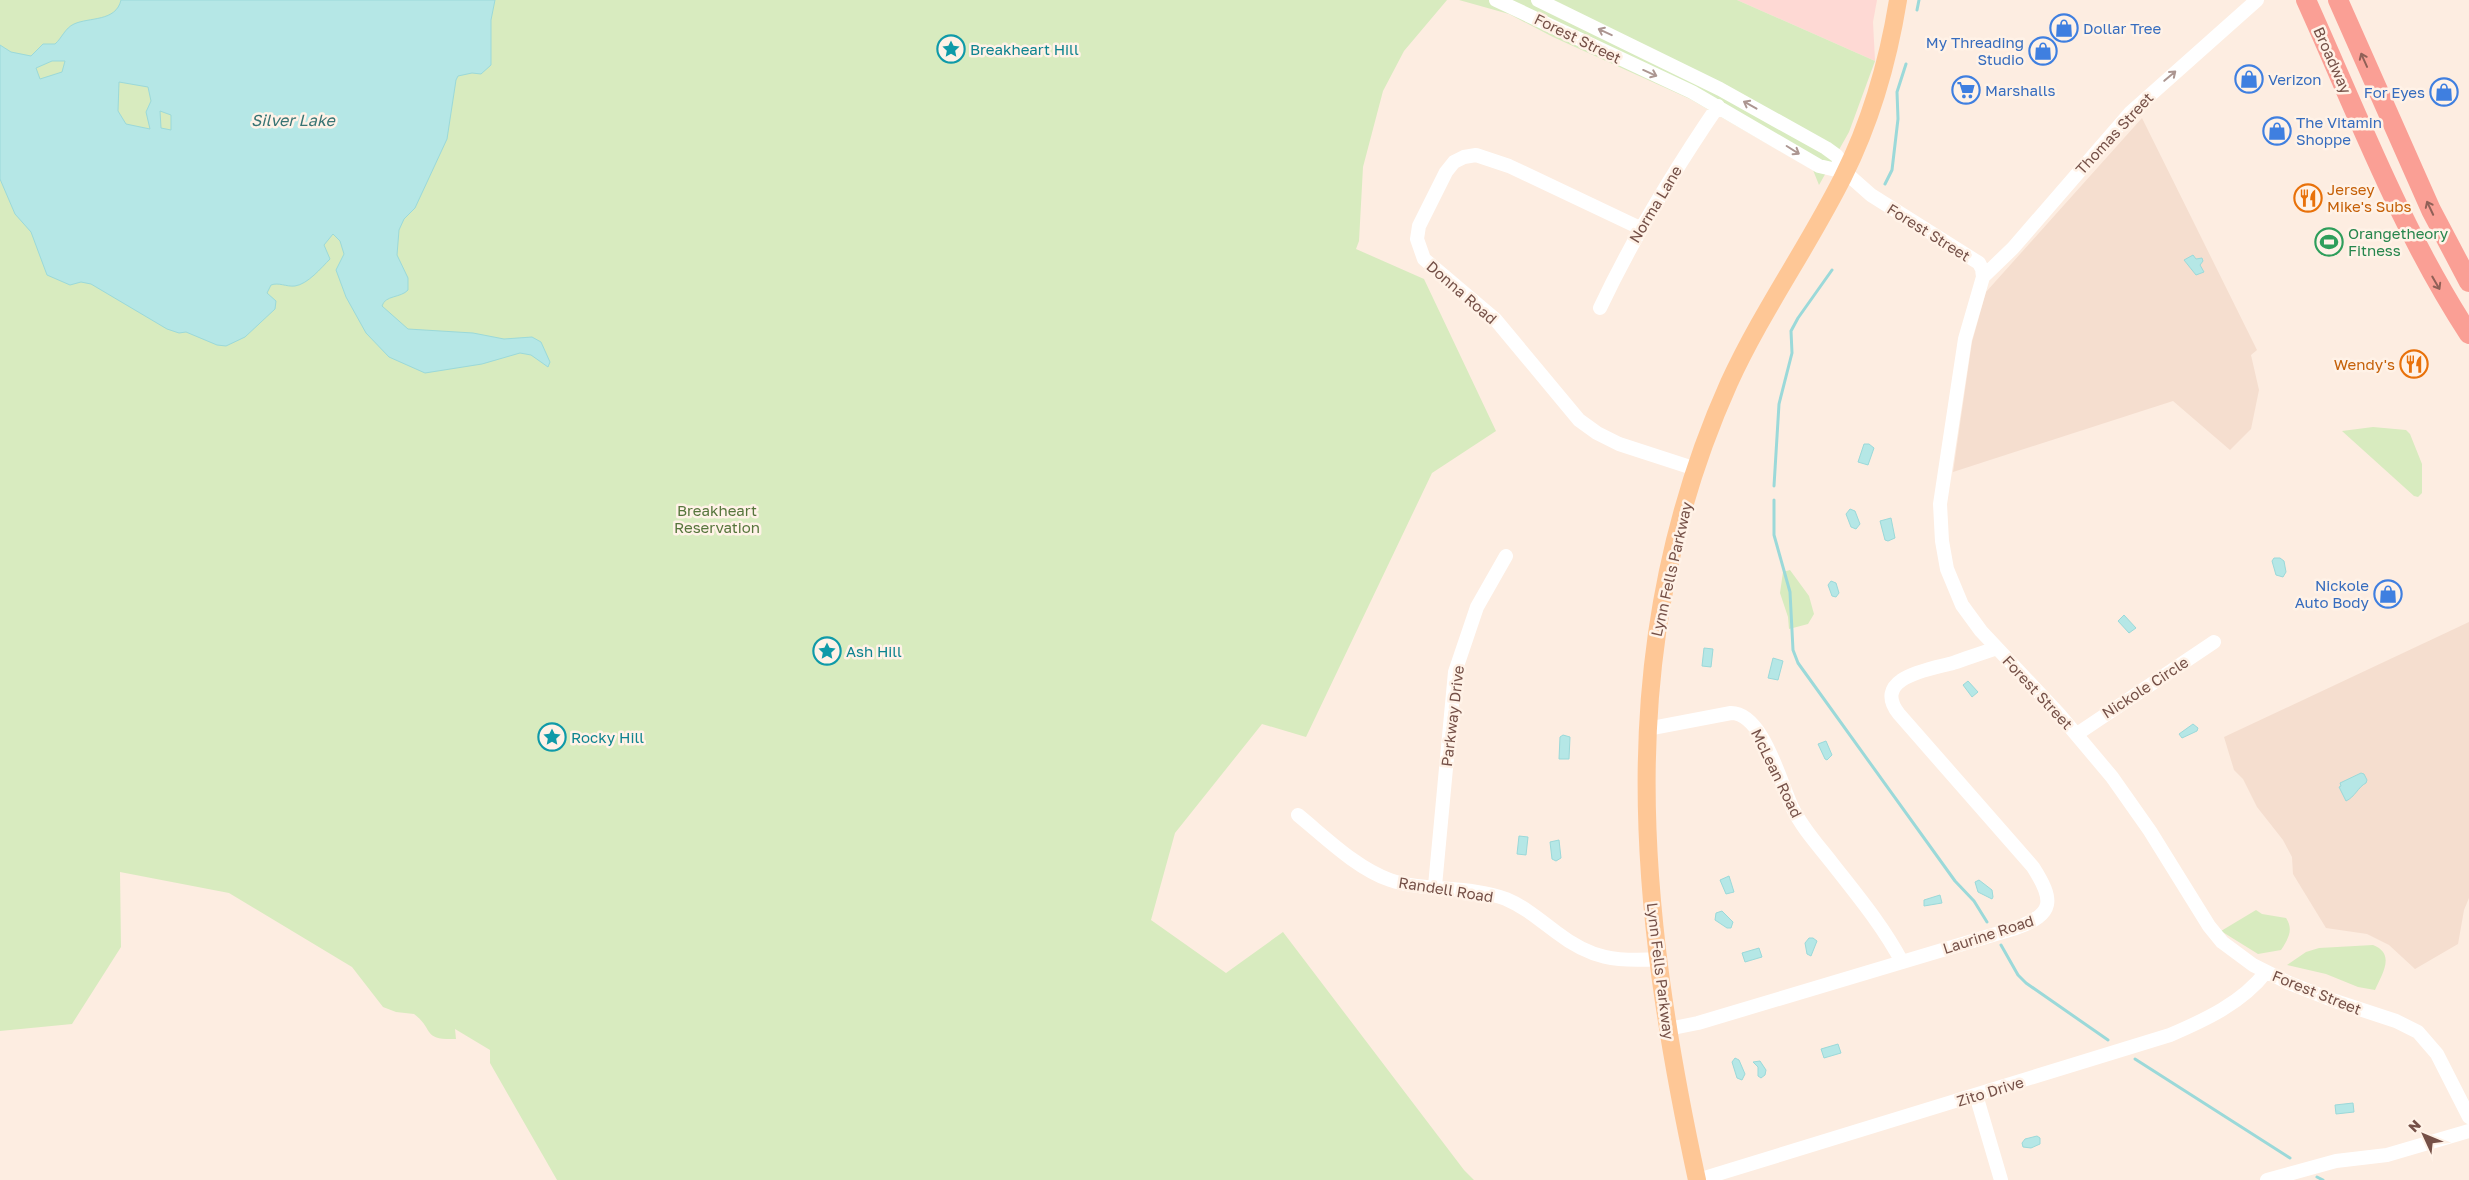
<svg xmlns="http://www.w3.org/2000/svg" width="2469" height="1180" font-family="'Golos Text',sans-serif">
	<style>
		.residential { fill: #f5decf }
		.commercial { fill: #fed9d4 }
		.green { fill: #d8ebbf }
		.water { fill: #b5e7e6; stroke: #9bd9d9; fill-rule: evenodd }
		.lines { fill: none; stroke-linecap: round; stroke-linejoin: round }
		.stream { stroke: #9bd9d9; stroke-width: 3 }
		.minor { stroke: #fff; stroke-width: 14 }
		.major { stroke: #fec796; stroke-width: 18 }
		.highway { stroke: #fa9f95; stroke-width: 20 }
		.oneway { stroke: #ac9691 }
		.oneway2 { stroke: #906057 }
		.labels { text-anchor: middle; dominant-baseline: central; stroke-width: 5; stroke-linejoin: round; paint-order: stroke }
		.shop-label { font-size: 15px; fill: #366cbe; stroke: #fff2e7; text-anchor: start }
		.street-label { font-size: 15px; fill: #755047; stroke: #fff2e7 }
		.culture-label { font-size: 15px; fill: #0d838f; stroke: #fff2e7; text-anchor: start }
		.food-label { font-size: 15px; fill: #c56008; stroke: #fff2e7; text-anchor: start }
		.leisure-label { font-size: 15px; fill: #27864d; stroke: #fff2e7; text-anchor: start }
		.park-label { font-size: 15px; fill: #56753c; stroke: #fff2e7 }
		.water-label { font-size: 16px; font-style: italic; fill: #387474; stroke: #fff2e7 }
	</style>
	<rect width="100%" height="100%" fill="#fdede1"/>
	<path class="residential" d="M2142,118L2257,350L2251,355L2259,390L2251,429L2230,450L2173,401L1953,472L1972,342L1986,292Z
		M2469,622V898L2464,910L2458,944L2415,969L2389,945L2367,934L2326,928L2293,874L2292,857L2283,840L2257,807L2243,779L2234,770L2224,737Z"/>
	<path class="commercial" d="M1737,0H1877L1873,22L1875,61Z"/>
	<path class="green" d="M0,0H1447L1404,51L1383,91L1363,167L1359,241L1356,249L1424,279L1496,431L1432,473L1306,737L1262,724L1175,833L1151,920L1226,973L1283,932L1464,1170L1474,1180H557L490,1063V1050L455,1029L456,1039C421,1040 435,1030 414,1014L396,1012L383,1007L352,967L229,893L120,872L121,947L72,1024L0,1031Z
		M1459,0H1737L1875,61L1849,132L1819,185L1813,170L1690,99L1553,37L1509,14Z
		M2373,427L2406,430L2410,434L2422,464V493L2418,497L2414,496L2342,431Z
		M1790,570L1809,596L1814,614L1808,624L1789,629L1788,617L1780,593L1783,572Z
		M2256,910L2262,914L2286,918C2294,930 2288,939 2281,950L2258,954L2221,931Z
		M2373,945C2396,954 2382,974 2375,990L2358,987L2326,974L2287,965L2306,952L2319,948Z"/>
	<path class="water" d="M121,0H495L491,20V65L481,74L472,73L458,76L456,80L447,139L415,208L404,219L399,230L397,255L408,278V290C401,298 385,295 382,306L408,329L473,333L504,339L532,337L541,342L550,362L548,367L531,355L520,353L482,364L425,373L389,357L366,333L346,297L336,270L344,254L340,241L333,234L324,245L330,259C321,268 308,284 295,286C286,287 279,282 271,285L267,293L276,301L275,309L245,337L226,346L217,345L186,332L179,333L167,329L91,284L81,282L70,285L47,275L31,232L15,214L0,179V45L11,52L31,56L43,44H55C62,38 65,28 74,24C89,17 116,22 121,0ZM52,61H65L62,72L40,79L36,68ZM119,82L148,87L151,101L146,112L150,129L126,124L118,111ZM160,111L171,115V130L161,128Z
		M2193,255L2196,259L2202,258L2203,261L2200,265L2204,272L2196,275L2184,260Z
		M1864,444H1869L1874,448L1868,465L1858,462Z
		M1850,509L1855,511L1860,524L1856,529L1851,527L1846,514Z
		M1891,518L1895,538L1888,541L1885,540L1880,521Z
		M2274,558H2280L2284,561L2286,572L2283,577L2276,575L2272,561Z
		M1831,581L1836,583L1839,593L1836,597L1832,596L1828,585Z
		M2124,615L2136,628L2129,633L2118,621Z
		M1704,648L1713,649L1711,667L1702,666Z
		M1773,658L1783,661L1778,680L1768,678Z
		M1968,681L1978,692L1972,697L1963,685Z
		M2193,724L2198,728L2197,731L2182,738L2179,734Z
		M1563,735L1570,737L1569,759H1559L1560,737Z
		M1826,741L1832,755L1827,760L1825,759L1818,744Z
		M2361,773L2364,774L2367,780L2366,783C2358,787 2355,797 2346,801L2339,787L2341,786L2340,783Z
		M1519,836L1528,837L1526,855L1517,854Z
		M1559,840L1561,858L1556,861L1552,859L1550,842Z
		M1729,876L1734,892L1726,894L1720,880Z
		M1979,880L1992,890L1993,897L1992,899L1978,892L1975,882Z
		M1940,895L1942,903L1924,906V900Z
		M1722,911L1733,922L1731,928H1727L1715,920L1716,913Z
		M1809,938H1813L1817,941L1811,956L1807,954L1805,943Z
		M1759,948L1762,957L1745,962L1742,953Z
		M1838,1044L1841,1053L1824,1058L1821,1049Z
		M1735,1058L1739,1060L1745,1074L1742,1080L1737,1078L1732,1062Z
		M1760,1061L1766,1070L1765,1075L1761,1078L1758,1076V1067L1753,1062Z
		M2353,1103L2354,1112L2336,1114L2335,1105Z
		M2037,1136L2040,1138V1144L2031,1148L2023,1147L2022,1143L2025,1139Z"/>
	<g class="lines">
		<path class="stream" d="M1917,10L1919,0
			M1885,184L1892,170L1898,119L1897,92L1906,64
			M1774,486L1779,404L1792,353L1791,331L1798,318L1832,270
			M1774,500V535L1790,592L1793,650L1798,663L1955,881L1974,901L1987,922
			M2001,945L2018,975L2026,983L2108,1040
			M2135,1059L2290,1158
			M2317,1177L2323,1180"/>
		<path class="minor" d="M1496,0L1692,92L1819,166L1845,172
			M1538,0L1720,89L1826,148L1837,156L1845,172L1871,195L1979,263L1982,269L1983,277L1965,339L1940,504L1942,541L1947,569L1962,605L1981,631L2059,714L2112,777L2150,831L2209,926L2222,942L2253,965L2289,983L2335,1001L2396,1021L2418,1032L2437,1054L2469,1117
			M1640,228L1509,166L1476,155L1464,157L1454,162L1446,172L1419,226L1417,239L1424,259L1495,319L1579,420L1597,433L1619,444L1696,469
			M1983,277L2013,248L2130,113L2257,0
			M1600,308C1634,236 1673,172 1718,106
			M1647,729L1731,713C1763,713 1780,782 1792,807C1802,828 1818,845 1832,863C1857,895 1883,926 1902,962
			M2077,734L2214,642
			M1298,815C1325,837 1356,868 1390,880C1426,892 1468,885 1506,899C1525,907 1540,920 1556,932C1591,959 1616,962 1659,959
			M1435,886L1455,672L1477,607L1506,556
			M1668,1029L1698,1023L2016,928C2055,914 2054,900 2033,867L1899,714C1870,677 1932,669 1953,663C1967,658 1982,653 1997,648
			M1976,1095L2001,1180
			M1698,1180L2170,1035C2205,1020 2242,1003 2266,972
			M2267,1180L2336,1161L2387,1155L2469,1131"/>
		<path class="major" d="M1697,1180C1638,907 1611,646 1729,383C1762,311 1808,247 1843,177C1871,121 1888,62 1898,0"/>
		<path class="highway" d="M2306,0C2357,113 2401,230 2469,334
			M2338,0L2431,210L2469,282"/>
	</g>
	<defs><path id="oneway-shaft" d="M-6 0H5M1.5-3L5.5 0L1.5 3" fill="none" stroke-width="1.6" stroke-linecap="round" stroke-linejoin="round" transform="scale(1.25)"/></defs>
	<g class="oneway">
		<use href="#oneway-shaft" transform="translate(1605 32) rotate(-155)"/>
		<use href="#oneway-shaft" transform="translate(1650 73) rotate(24)"/>
		<use href="#oneway-shaft" transform="translate(2170 76) rotate(-40)"/>
		<use href="#oneway-shaft" transform="translate(1750 105) rotate(-151)"/>
		<use href="#oneway-shaft" transform="translate(1793 150) rotate(32)"/>
	</g>
	<g class="oneway2">
		<use href="#oneway-shaft" transform="translate(2364 60) rotate(-114)"/>
		<use href="#oneway-shaft" transform="translate(2430 208) rotate(-115)"/>
		<use href="#oneway-shaft" transform="translate(2436 283) rotate(60)"/>
	</g>
	<defs>
		<g id="shop-ring" transform="scale(1.4375)"><circle r="9.5" fill="#fff2e7" stroke="#3f7fe0" stroke-width="1.5"/><path d="M-5-2.5h2.3a2.7 3.5 0 0 1 5.4 0H5L5.5 6h-11ZM-1.5-2.5h3a1.5 2.3 0 0 0-3 0Z" fill="#3f7fe0"/></g>
		<g id="sight-ring" transform="scale(1.4375)"><circle r="9.5" fill="#fff2e7" stroke="#0f9aa8" stroke-width="1.5"/><path d="M0-6L1.8-2.2L6-1.7L2.9 1.2L3.7 5.4L0 3.3L-3.7 5.4L-2.9 1.2L-6-1.7L-1.8-2.2Z" fill="#0f9aa8"/></g>
		<g id="supermarket-ring" transform="scale(1.4375)"><circle r="9.5" fill="#fff2e7" stroke="#3f7fe0" stroke-width="1.5"/><path d="M-6-5.5h2.5l.6 2H6L4.5 2H-2.5L-4.4-4H-6ZM-1.5 3.2a1.3 1.3 0 1 0 .1 0ZM3 3.2a1.3 1.3 0 1 0 .1 0Z" fill="#3f7fe0"/></g>
		<g id="restaurant-ring" transform="scale(1.4375)"><circle r="9.5" fill="#fff2e7" stroke="#e8710a" stroke-width="1.5"/><path d="M-5-6h1v4h1v-4h1v4h1v-4h1v5L-1.5 .5V6h-2V.5L-5-1ZM5-6V6H3V1.5H1.5Q1.5-4 5-6Z" fill="#e8710a"/></g>
		<g id="stadium-ring" transform="scale(1.4375)"><circle r="9.5" fill="#fff2e7" stroke="#2e9e5b" stroke-width="1.5"/><path d="M0-5a6.5 5 0 1 0 0 10a6.5 5 0 1 0 0-10ZM-3.5-1.8h7v3.6h-7Z" fill="#2e9e5b"/></g>
	</defs>
	<g fill-rule="evenodd">
		<use href="#shop-ring" x="2064" y="28"/>
		<use href="#sight-ring" x="951" y="49"/>
		<use href="#shop-ring" x="2043" y="51"/>
		<use href="#shop-ring" x="2249" y="79"/>
		<use href="#supermarket-ring" x="1966" y="90"/>
		<use href="#shop-ring" x="2444" y="92"/>
		<use href="#shop-ring" x="2277" y="131"/>
		<use href="#restaurant-ring" x="2308" y="198"/>
		<use href="#stadium-ring" x="2329" y="242"/>
		<use href="#restaurant-ring" x="2414" y="364"/>
		<use href="#shop-ring" x="2388" y="594"/>
		<use href="#sight-ring" x="827" y="651"/>
		<use href="#sight-ring" x="552" y="737"/>
	</g>
	<g class="labels">
		<g class="shop-label">
			<text x="2083" y="28">Dollar Tree</text>
			<text x="2024" y="42" text-anchor="end">My Threading<tspan x="2024" dy="17">Studio</tspan></text>
			<text x="2268" y="79">Verizon</text>
			<text x="1985" y="90">Marshalls</text>
			<text x="2425" y="92" text-anchor="end">For Eyes</text>
			<text x="2296" y="122">The Vitamin<tspan x="2296" dy="17">Shoppe</tspan></text>
			<text x="2369" y="585" text-anchor="end">Nickole<tspan x="2369" dy="17">Auto Body</tspan></text>
		</g>
		<g class="street-label">
			<text transform="translate(1578 38) rotate(26)">Forest Street</text>
			<text transform="translate(2333 60) rotate(66)">Broadway</text>
			<text transform="translate(2114 133) rotate(-47)">Thomas Street</text>
			<text transform="translate(1655 204) rotate(-59)">Norma Lane</text>
			<text transform="translate(1929 232) rotate(32)">Forest Street</text>
			<text transform="translate(1462 292) rotate(41)">Donna Road</text>
			<text transform="translate(1671 569) rotate(-77)">Lynn Fells Parkway</text>
			<text transform="translate(2145 687) rotate(-33)">Nickole Circle</text>
			<text transform="translate(2038 692) rotate(47)">Forest Street</text>
			<text transform="translate(1452 716) rotate(-83)">Parkway Drive</text>
			<text transform="translate(1777 773) rotate(64)">McLean Road</text>
			<text transform="translate(1446 889) rotate(9)">Randell Road</text>
			<text transform="translate(1988 934) rotate(-18)">Laurine Road</text>
			<text transform="translate(1661 971) rotate(83)">Lynn Fells Parkway</text>
			<text transform="translate(2317 992) rotate(22)">Forest Street</text>
			<text transform="translate(1990 1091) rotate(-17)">Zito Drive</text>
		</g>
		<g class="culture-label">
			<text x="970" y="49">Breakheart Hill</text>
			<text x="846" y="651">Ash Hill</text>
			<text x="571" y="737">Rocky Hill</text>
		</g>
		<g class="food-label">
			<text x="2327" y="189">Jersey<tspan x="2327" dy="17">Mike's Subs</tspan></text>
			<text x="2395" y="364" text-anchor="end">Wendy's</text>
		</g>
		<g class="leisure-label">
			<text x="2348" y="233">Orangetheory<tspan x="2348" dy="17">Fitness</tspan></text>
		</g>
		<g class="park-label">
			<text x="717" y="510">Breakheart<tspan x="717" dy="17">Reservation</tspan></text>
		</g>
		<g class="water-label">
			<text x="293" y="120">Silver Lake</text>
		</g>
	</g>
	<g transform="translate(2424 1135) rotate(314)" stroke="#fff2e7" stroke-width="4" paint-order="stroke">
	<path d="M0-4L9 19L0 12L-9 19Z" fill="#755047"/>
	<text y="-8" font-size="14" font-weight="bold" text-anchor="middle" fill="#755047">N</text>
	</g>
</svg>
